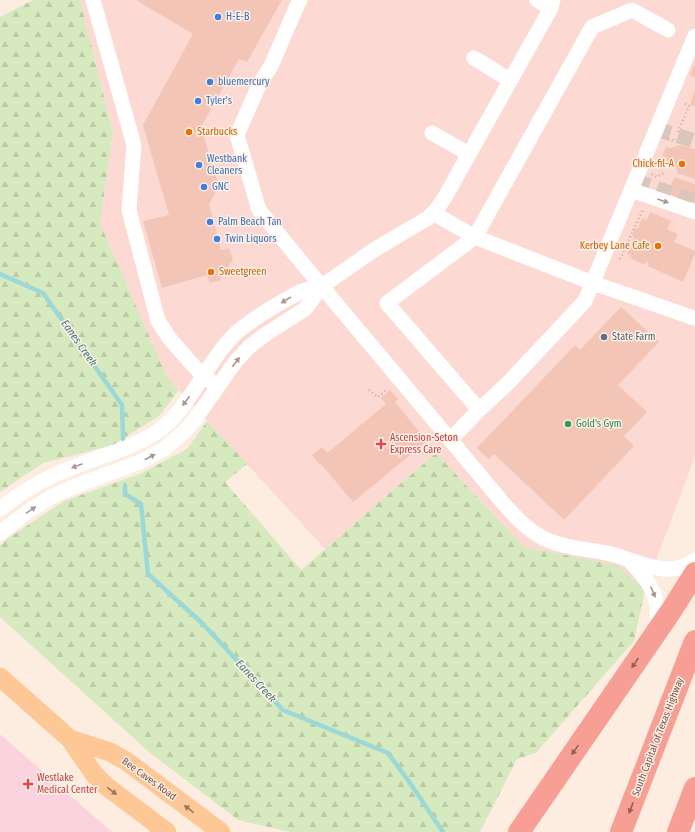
<svg xmlns="http://www.w3.org/2000/svg" width="695" height="832" font-family="'Fira Sans Condensed',sans-serif">
	<style>
		.commercial { fill: #fdd9d3 }
		.medical { fill: #fbd3de }
		.forest { fill: url(#forest-firs) }
		.lines { fill: none; stroke-linecap: round; stroke-linejoin: round }
		.stream { stroke: #9bd8d8; stroke-width: 4.5 }
		.building { fill: #f2c5b7 }
		.minor-tunnel { stroke: #dac6ba; stroke-width: 15; stroke-dasharray: 15 8; stroke-linecap: butt }
		.path { stroke: #d7a99b; stroke-width: 2.5; stroke-dasharray: 1 3; stroke-linecap: butt }
		.minor { stroke: #fff; stroke-width: 15 }
		.major { stroke: #fdc796; stroke-width: 19 }
		.highway { stroke: #f89f95; stroke-width: 22 }
		.oneway { fill: #ab9691 }
		.oneway2 { fill: #8e6057 }
		.oneway3 { fill: #9c745f }
		.shop-dot { fill: #3f7fe0; stroke: #fff1e6; stroke-width: 1.5 }
		.food-dot { fill: #e8710a; stroke: #fff1e6; stroke-width: 1.5 }
		.service-dot { fill: #5c6f8a; stroke: #fff1e6; stroke-width: 1.5 }
		.leisure-dot { fill: #2e9e5b; stroke: #fff1e6; stroke-width: 1.5 }
		.health-dot { fill: #e0444e; stroke: #fff1e6; stroke-width: 1.5 }
		.labels { text-anchor: middle; dominant-baseline: central; stroke-width: 3; stroke-linejoin: round; paint-order: stroke }
		.shop-label { font-size: 10px; fill: #366cbe; stroke: #fff1e6; text-anchor: start }
		.food-label { font-size: 10px; fill: #c56008; stroke: #fff1e6; text-anchor: start }
		.service-label { font-size: 10px; fill: #4e5e75; stroke: #fff1e6; text-anchor: start }
		.leisure-label { font-size: 10px; fill: #27864d; stroke: #fff1e6; text-anchor: start }
		.health-label { font-size: 10px; fill: #be3a42; stroke: #fff1e6; text-anchor: start }
		.street-label { font-size: 10px; fill: #735047; stroke: #fff1e6 }
		.water-label { font-size: 11px; font-style: italic; fill: #3b797a; stroke: #fff1e6 }
	</style>
	<defs>
		<pattern id="forest-firs" width="22" height="20" patternUnits="userSpaceOnUse"><rect width="22" height="20" fill="#d7eabf"/><path d="M5 1l3.5 6h-7zM16 11l3.5 6h-7z" fill="#bccaa6"/></pattern>
	</defs>
	<rect width="100%" height="100%" fill="#fdede0"/>
	<path class="commercial" d="M80,0H695V456L645,590L616,565L524,547L436,453L325,549L167,377L100,223L113,133Z"/>
	<path class="medical" d="M0,735H1L112,832H0Z"/>
	<path class="forest" d="M33,0H80L113,133L100,223L167,377L179,390L159,416L113,445L43,463L0,492V17Z
		M207,421L247,464L225,482L301,570L436,453L524,547L617,565L645,590L634,641L536,753L517,759L480,832H290L238,820L149,752L0,617V546L7,539L64,501L142,473L187,449Z"/>
	<g class="lines">
		<path class="stream" d="M0,274L43,293L122,405L123,439
			M125,485V494L141,504L148,574L202,623L283,710L388,753L410,783L443,832"/>
	</g>
	<path class="building" d="M136,0H282L247,62L239,59L201,127L219,186L209,204L221,250L229,248L233,259L220,280L210,283L207,275L162,288L143,221L169,215L143,125L193,34Z
		M694,65L695,66V77L690,75Z
		M695,91V106L690,105Z
		M680,145L695,149V179L677,173L678,170L672,167L667,162V158L662,156L666,147L670,148Z
		M674,177L695,184V203L668,194Z
		M650,212L671,221L667,229L678,234L674,242L695,251V254L683,282L648,266L649,263L646,262L645,265L630,258L631,256L627,254L634,237L632,236L635,228L638,229L642,218L647,220Z
		M621,307L659,342L618,385L647,412L624,436L634,446L564,520L494,454L489,459L477,448L575,345L580,350Z
		M390,390L398,399L395,402L427,441L353,502L321,464L320,465L312,455L322,447L327,453L386,404L381,398Z"/>
	<g class="lines">
		<path class="minor-tunnel" d="M656,129L695,141
			M635,181L695,201"/>
		<path class="path" d="M678,132L689,106L683,103
			M668,139L674,141L675,139
			M652,174L657,177L664,173
			M620,259L643,209
			M369,390L378,397L388,389"/>
		<path class="minor" d="M93,0L134,145L129,210L158,321L170,339L200,373L218,387
			M300,0L296,8L271,66L259,85L237,135L259,210L298,258L504,504C515,517 527,530 543,538C563,548 588,549 611,554C630,559 649,569 670,569C679,569 687,565 695,560
			M537,0L551,8
			M474,58L510,80
			M432,133L469,154
			M631,190L695,212
			M433,213L475,237L593,283L694,318
			M479,410L387,303L475,237L592,27L632,10L668,30
			M450,440L479,410L508,383L585,301L695,36
			M0,509C24,490 50,475 79,465C107,454 136,447 160,430C188,409 206,365 231,338C245,323 277,304 296,294L302,291L322,286
			M0,533L27,512L51,497L75,486L140,462L164,449L184,432L193,422L236,361L249,347L266,334L305,309L322,286L374,250L428,218L437,209L445,197L551,8L553,0
			M630,561C651,583 663,600 655,631"/>
		<path class="major" d="M0,677L70,739L94,774L106,786L167,832
			M70,739L110,752L126,761L221,832"/>
		<path class="highway" d="M519,832L671,611L695,573
			M621,832L695,641
			M678,832L695,788"/>
	</g>
	<defs><path id="oneway-solid" d="M-6-.8H1V-3.2L6.5 0L1 3.2V.8H-6Z"/></defs>
	<g class="oneway">
		<use href="#oneway-solid" transform="translate(663 201) rotate(19)"/>
		<use href="#oneway-solid" transform="translate(286 300) rotate(148)"/>
		<use href="#oneway-solid" transform="translate(236 362) rotate(-53)"/>
		<use href="#oneway-solid" transform="translate(186 401) rotate(127)"/>
		<use href="#oneway-solid" transform="translate(150 457) rotate(-28)"/>
		<use href="#oneway-solid" transform="translate(77 466) rotate(159)"/>
		<use href="#oneway-solid" transform="translate(31 510) rotate(-34)"/>
		<use href="#oneway-solid" transform="translate(653 592) rotate(67)"/>
	</g>
	<g class="oneway2">
		<use href="#oneway-solid" transform="translate(635 663) rotate(124)"/>
		<use href="#oneway-solid" transform="translate(575 750) rotate(125)"/>
		<use href="#oneway-solid" transform="translate(631 808) rotate(111)"/>
	</g>
	<g class="oneway3">
		<use href="#oneway-solid" transform="translate(112 791) rotate(37)"/>
		<use href="#oneway-solid" transform="translate(189 809) rotate(-143)"/>
	</g>
	<g class="shop-dot">
		<circle cx="218" cy="17" r="4"/>
		<circle cx="210" cy="82" r="4"/>
		<circle cx="198" cy="101" r="4"/>
		<circle cx="199" cy="165" r="4"/>
		<circle cx="204" cy="187" r="4"/>
		<circle cx="210" cy="222" r="4"/>
		<circle cx="217" cy="239" r="4"/>
	</g>
	<g class="food-dot">
		<circle cx="189" cy="132" r="4"/>
		<circle cx="682" cy="164" r="4"/>
		<circle cx="658" cy="246" r="4"/>
		<circle cx="211" cy="272" r="4"/>
	</g>
	<circle class="service-dot" cx="604" cy="337" r="4"/>
	<circle class="leisure-dot" cx="568" cy="424" r="4"/>
	<g class="health-dot">
		<path d="M379 438h4v4h4v4h-4v4h-4v-4h-4v-4h4z"/>
		<path d="M26 778h4v4h4v4h-4v4h-4v-4h-4v-4h4z"/>
	</g>
	<g class="labels">
		<g class="shop-label">
			<text x="226" y="17">H-E-B</text>
			<text x="218" y="82">bluemercury</text>
			<text x="206" y="101">Tyler's</text>
			<text x="207" y="159">Westbank<tspan x="207" dy="12">Cleaners</tspan></text>
			<text x="212" y="187">GNC</text>
			<text x="218" y="222">Palm Beach Tan</text>
			<text x="225" y="239">Twin Liquors</text>
		</g>
		<g class="food-label">
			<text x="197" y="132">Starbucks</text>
			<text x="674" y="164" text-anchor="end">Chick-fil-A</text>
			<text x="650" y="246" text-anchor="end">Kerbey Lane Cafe</text>
			<text x="219" y="272">Sweetgreen</text>
		</g>
		<g class="service-label">
			<text x="612" y="337">State Farm</text>
		</g>
		<g class="leisure-label">
			<text x="576" y="424">Gold's Gym</text>
		</g>
		<g class="health-label">
			<text x="390" y="438">Ascension-Seton<tspan x="390" dy="12">Express Care</tspan></text>
			<text x="37" y="778">Westlake<tspan x="37" dy="12">Medical Center</tspan></text>
		</g>
		<g class="street-label">
			<text transform="translate(658 737) rotate(-69)">South Capital of Texas Highway</text>
			<text transform="translate(149 779) rotate(36)">Bee Caves Road</text>
		</g>
		<g class="water-label">
			<text transform="translate(79 343) rotate(55)">Eanes Creek</text>
			<text transform="translate(256 681) rotate(47)">Eanes Creek</text>
		</g>
	</g>
</svg>
